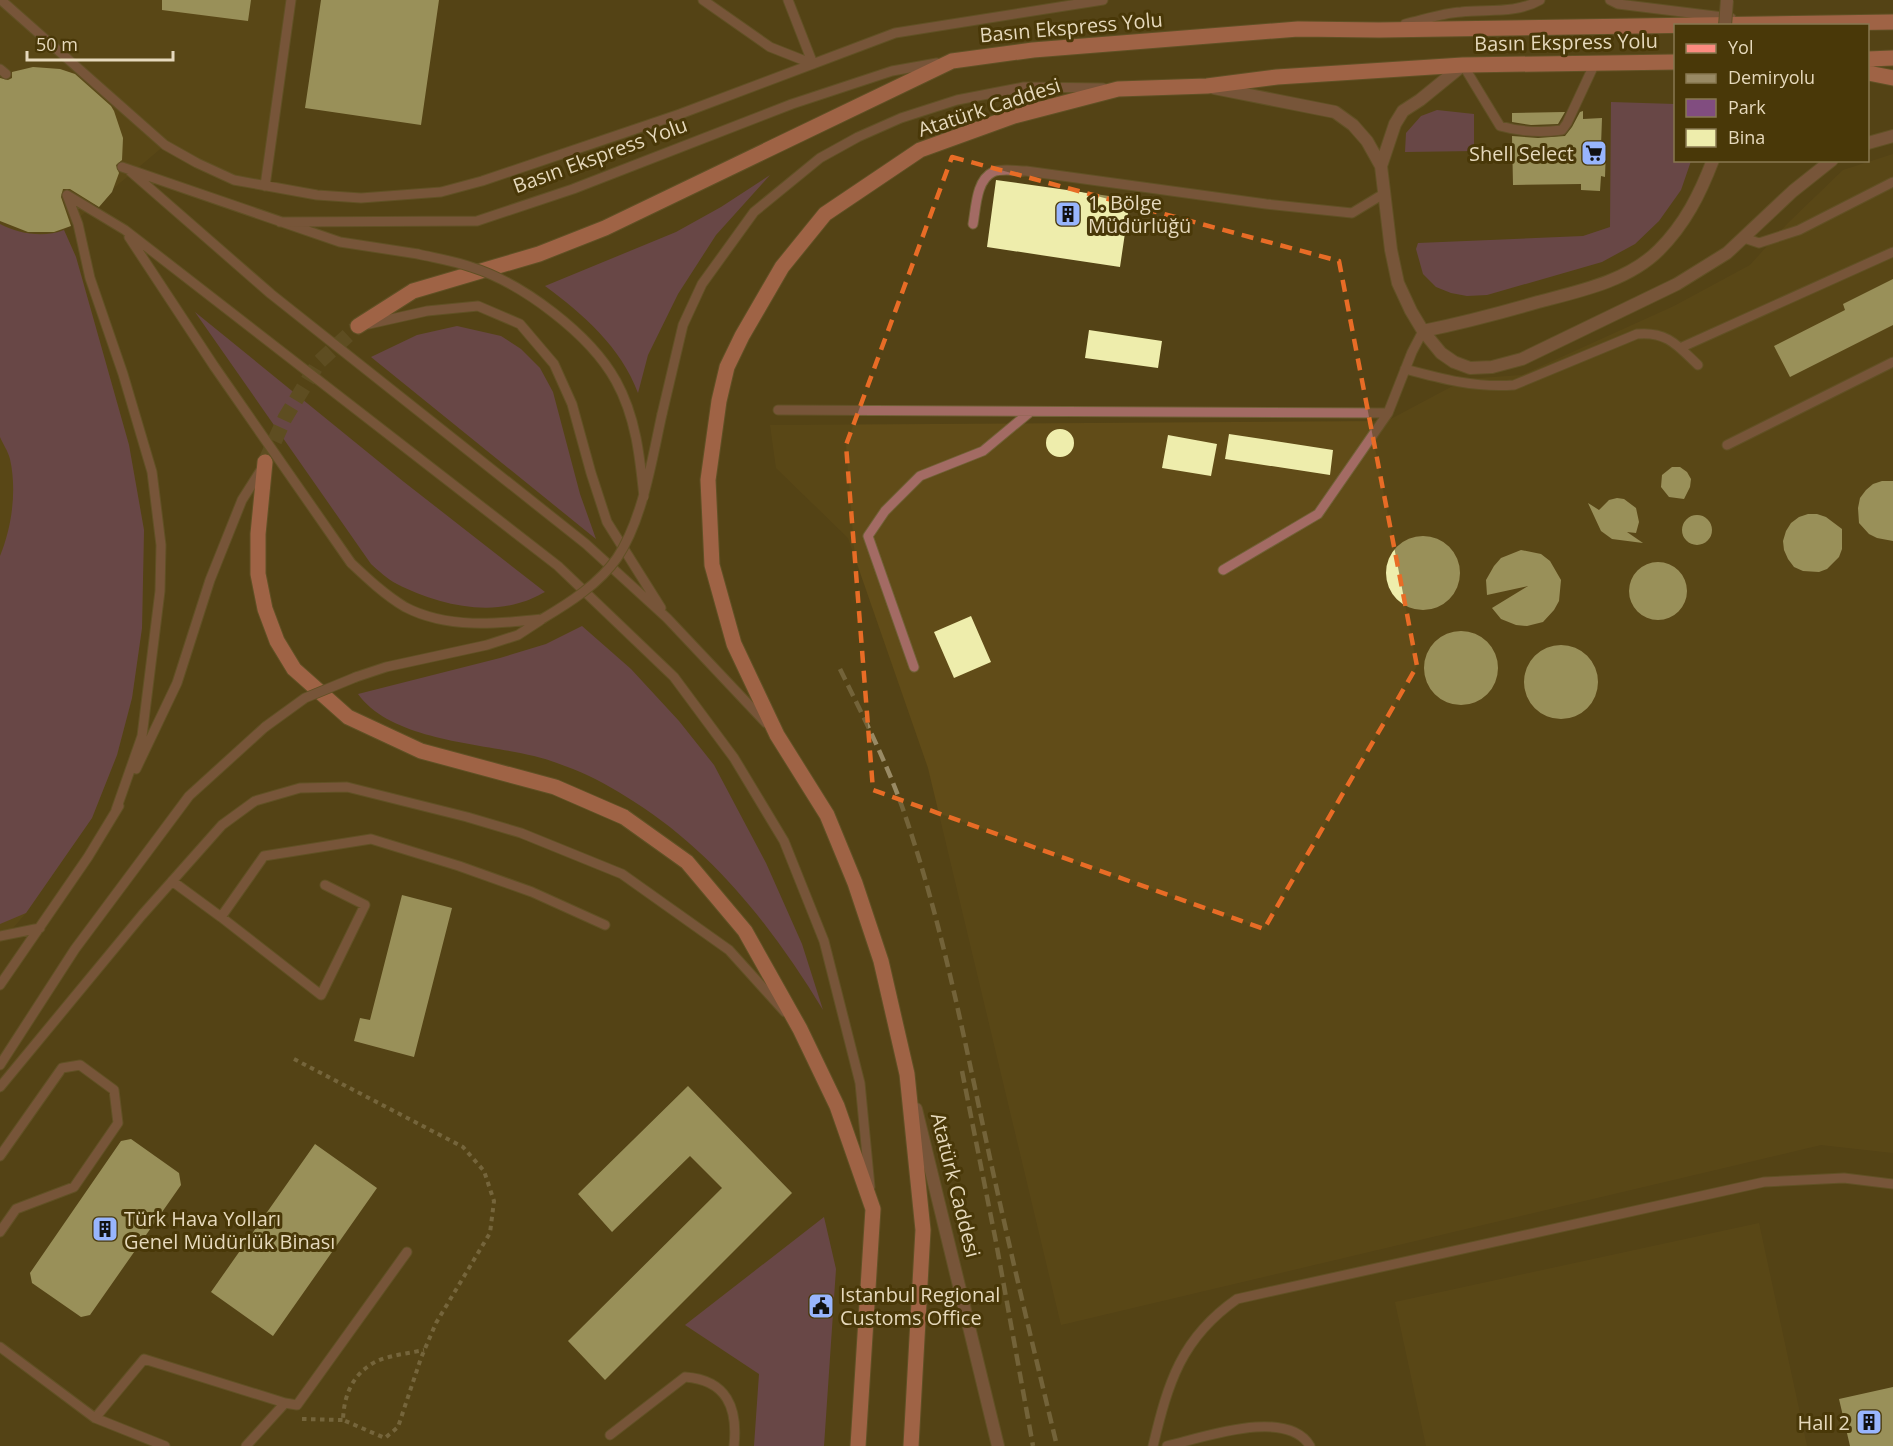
<svg xmlns="http://www.w3.org/2000/svg" width="1893" height="1446" font-family="'Open Sans',sans-serif">
	<style>
		.built { fill: #614c18 }
		.green { fill: #814d80 }
		.building { fill: #eeedac }
		.lines { fill: none; stroke-linecap: round; stroke-linejoin: round }
		.primary-tunnel { stroke: #6a5a2f; stroke-width: 15; stroke-dasharray: 15 8; stroke-linecap: butt }
		.lane-casing { stroke: #716137; stroke-width: 11 }
		.street-casing { stroke: #716137; stroke-width: 14 }
		.primary-casing { stroke: #716137; stroke-width: 17 }
		.path { stroke: #9d8e69; stroke-width: 4; stroke-dasharray: 4.5 4.5; stroke-linecap: butt }
		.lane { stroke: #a36b64; stroke-width: 9 }
		.street { stroke: #a36b64; stroke-width: 12 }
		.primary { stroke: #fb8b7f; stroke-width: 15 }
		.rail { stroke: #998a64; stroke-width: 4.5; stroke-dasharray: 12 6; stroke-linecap: butt }
		.lane-bridge-casing { stroke: #716137; stroke-width: 11; stroke-linecap: butt }
		.street-bridge-casing { stroke: #716137; stroke-width: 14; stroke-linecap: butt }
		.lane-bridge { stroke: #a36b64; stroke-width: 9 }
		.street-bridge { stroke: #a36b64; stroke-width: 12 }
		.marked { fill: none; stroke: #e86c26; stroke-width: 4.5; stroke-dasharray: 12 8; stroke-linejoin: round }
		.labels { text-anchor: middle; dominant-baseline: central; stroke-width: 6; stroke-linejoin: round; paint-order: stroke }
		.street-label { font-size: 20px; fill: #e6d9bc; stroke: #493808 }
		.poi-label { font-size: 20px; fill: #e6d9bc; stroke: #493808; text-anchor: start }
	</style>
	<rect width="100%" height="100%" fill="#544316"/>
	<path class="built" d="M0,0H291L265,186L234,180L165,145L64,230L76,257L129,445L144,530L142,628L132,698L117,755L92,818L26,913L0,943Z
		M1893,154V1153L1821,1145L1061,1325L928,768L848,538L776,468L770,425L1387,421L1466,379L1522,375L1674,306L1750,265L1788,223L1843,170Z
		M1759,1223L1807,1446H1426L1395,1302Z"/>
	<path class="green" d="M1611,102L1675,104L1676,160L1691,161L1681,190L1659,221L1635,244L1602,262L1487,295L1467,296L1451,293L1436,287L1423,274L1416,249L1418,243L1583,236L1610,227Z
		M1437,110L1474,114V151L1405,152L1406,133L1421,116Z
		M770,175L716,235L678,294L648,355L638,393C621,347 583,314 545,286L676,232L721,207Z
		M0,224C19,234 44,238 64,230L76,257L129,445L144,530L142,628L132,698L117,755L92,818L26,913L0,924V556C12,527 17,490 10,459C8,451 3,444 0,437Z
		M195,312L404,482L545,592C537,596 528,601 519,603C480,615 432,602 397,584C387,579 379,571 371,564Z
		M457,326L501,336L521,349L540,368L553,392L580,494L596,539L371,357L417,335Z
		M582,626L631,669L679,721L714,765L766,863L802,944L823,1010C773,928 715,853 633,801C614,789 594,777 573,769C560,764 547,759 534,756C481,743 392,741 358,694L500,658L546,644Z
		M824,1217L836,1269L824,1446H754L759,1374L685,1325Z"/>
	<path class="building" d="M162,0H251L248,21L162,10Z
		M321,0H439L421,125L305,108Z
		M33,67L60,69L75,74L111,106L114,111L123,138L122,160L116,165L119,173L112,192L99,207L70,189H63L61,197L71,226L54,232H28L0,221V78L8,80L12,78V72Z
		M1583,111V119L1602,118L1601,146H1606L1605,177L1601,176L1600,191L1581,190V184L1513,185L1512,136L1538,138L1565,136L1572,127L1580,112Z
		M1565,112L1558,124L1531,125L1512,122V113Z
		M996,180L1130,199L1120,267L987,247Z
		M1893,279V325L1790,377L1774,346L1845,310L1843,304Z
		M1089,330L1162,341L1158,368L1085,358Z
		M1046 443a14 14 0 1 1 28 0a14 14 0 1 1-28 0Z
		M1229,434L1333,450L1330,475L1225,459Z
		M1168,435L1217,444L1211,476L1162,468Z
		M1672,467H1680L1687,472L1691,479L1690,487L1684,499L1669,497L1661,487L1662,475Z
		M1882,481H1893V541L1877,538L1869,534L1859,523L1858,508L1860,498L1866,490L1873,484Z
		M1617,498L1624,499L1636,508L1639,522L1636,533L1627,532L1643,543L1612,539L1601,531L1588,503L1599,510L1609,500Z
		M1808,514H1817L1826,517L1842,529V549L1839,557L1827,569L1819,572L1803,571L1794,567L1788,559L1784,550L1783,541L1786,531L1791,523L1799,517Z
		M1682 530a15 15 0 1 1 30 0a15 15 0 1 1-30 0Z
		M1386 573a37 37 0 1 1 74 0a37 37 0 1 1-74 0Z
		M1521,550L1541,554L1550,561L1561,580L1559,601L1554,610L1543,622L1527,626L1516,625L1501,619L1492,608L1528,586L1487,595L1486,580L1494,566L1501,558Z
		M1629 591a29 29 0 1 1 58 0a29 29 0 1 1-58 0Z
		M971,616L991,662L954,678L934,632Z
		M1424 668a37 37 0 1 1 74 0a37 37 0 1 1-74 0Z
		M1524 682a37 37 0 1 1 74 0a37 37 0 1 1-74 0Z
		M402,895L452,908L414,1057L354,1041L360,1018L370,1020Z
		M688,1086L792,1193L605,1380L568,1341L722,1188L690,1156L612,1232L578,1194Z
		M131,1139L179,1173L181,1185L90,1315L81,1317L32,1283L30,1273L121,1141Z
		M315,1144L377,1188L273,1336L211,1292Z
		M1893,1387V1446H1850L1839,1399Z"/>
	<g class="lines">
		<path class="primary-tunnel" d="M265,462L285,418L319,362L358,326"/>
		<g class="lane-casing">
			<path id="lane" d="M1,0L165,145L197,163L234,180L317,195L361,198L441,192L482,181L680,114L895,33L1103,0
				M703,0L770,47L813,64
				M788,0L813,64
				M1610,0L1618,4L1731,18
				M1405,24C1423,20 1442,13 1461,12C1487,9 1516,14 1540,0
				M1463,65L1500,126C1521,132 1540,133 1562,130L1567,123L1595,63
				M0,69L6,74
				M122,167L340,242L418,254
				M130,171L271,294L586,544L667,618L766,723
				M265,186L291,0
				M67,195L125,230L558,566L674,677L734,758L784,841L824,941L860,1083L870,1187
				M67,195L78,224L90,278L123,374L152,472L161,545L160,591L142,736L116,810
				M280,222L477,221L573,189L792,104L892,71L937,63
				M973,224C976,208 976,180 993,172C1002,168 1016,171 1026,171L1266,204L1352,213L1385,193
				M129,237L214,366
				M1744,238L1759,243L1799,230L1893,182
				M369,324L427,311L478,306L520,324L554,364L572,404L591,473L607,522L661,608
				M1680,348L1893,252
				M1405,369C1442,379 1476,388 1514,385L1637,334C1667,331 1678,346 1698,365
				M778,410L1388,413
				M662,414L683,325L702,284L754,212L820,158L858,137L901,118L957,100L1024,87L1103,88
				M1727,445L1893,362
				M351,563C368,579 385,595 405,607C447,629 497,624 542,619
				M1223,570L1318,514L1388,413L1412,352L1423,331
				M914,667L868,536L885,511L920,476L983,451L1030,412
				M356,677L386,667L487,645L518,635L541,620
				M136,769L177,683L210,580L242,500L261,470
				M172,881L221,917L264,856L371,839L459,866L532,892L605,925
				M221,917L321,995L365,905L325,885
				M0,936L40,928
				M0,985L88,857L119,806
				M0,1065L75,949L189,796L265,727
				M0,1087L142,915L222,825L255,801L300,788L347,787L467,817L521,833L622,874L729,950L785,1012
				M0,1156L62,1068L80,1065L114,1090L118,1123L74,1187L16,1209L0,1232
				M0,1347L95,1418L165,1446
				M95,1418L144,1359L285,1403
				M610,1435L685,1377C727,1380 738,1408 734,1446
				M246,1446L285,1403L297,1405L407,1252
				M1153,1446C1168,1383 1181,1338 1237,1299L1764,1182L1844,1178L1893,1184
				M1167,1446C1202,1438 1287,1407 1310,1446"/>
		</g>
		<g class="street-casing">
			<path id="street" d="M1214,88L1335,112L1353,125L1367,141L1381,166L1391,250L1398,283L1411,311L1423,331L1441,353L1454,362L1470,368L1492,367L1522,359L1677,284L1727,253L1793,191L1832,160
				M1868,143L1893,136
				M1381,166L1395,124L1403,111L1420,100L1463,65
				M1423,331C1462,323 1500,313 1538,302C1580,291 1628,281 1659,250C1685,224 1700,194 1713,160
				M916,1109L998,1446"/>
		</g>
		<g class="primary-casing">
			<path id="primary" d="M1868,59L1893,58
				M1868,73L1893,78
				M358,326L413,291L539,254L605,228L952,61L1033,50L1298,29L1379,30L1893,22
				M265,462L258,534V574L265,609L277,641L294,669L348,717L421,751L555,787L624,817L687,862L745,931L800,1029L837,1106L873,1209L858,1446
				M911,1446L923,1230L907,1074L881,961L855,883L827,815L777,735L734,644L712,565L708,480L719,401L727,367L742,336L782,267L825,214L920,150L1014,116L1118,89L1207,86L1277,77L1463,65L1676,62"/>
		</g>
		<path class="path" d="M294,1059L463,1147L484,1171L494,1201L490,1233L436,1323L421,1358L398,1427L385,1438L343,1420C344,1394 353,1373 377,1361C391,1355 410,1353 424,1350
			M302,1419L343,1420"/>
		<use href="#lane" class="lane"/>
		<use href="#street" class="street"/>
		<use href="#primary" class="primary"/>
		<path class="rail" d="M840,669C864,718 889,767 906,818C945,933 967,1054 993,1172C1013,1263 1035,1355 1057,1446
			M962,1071L996,1242L1033,1446"/>
		<g class="lane-bridge-casing">
			<path id="lane-bridge" d="M418,254C435,258 454,261 471,267C522,283 590,334 616,381C636,417 640,458 644,497
				M214,366L351,563
				M542,619C569,603 599,584 617,558C643,519 652,459 662,414
				M265,727L305,698L356,677"/>
		</g>
		<g class="street-bridge-casing">
			<path id="street-bridge" d="M1725,26L1727,0"/>
		</g>
		<use href="#lane-bridge" class="lane-bridge"/>
		<use href="#street-bridge" class="street-bridge"/>
	</g>
	<path d="M0 0H1893V1446H0ZM952,157L1339,261L1417,666L1264,929L873,790L846,445Z" fill="#544316" fill-opacity=".55" fill-rule="evenodd"/>
	<path class="marked" d="M952,157L1339,261L1417,666L1264,929L873,790L846,445Z"/>
	<defs>
		<g id="supermarket-square" transform="scale(1.35)"><rect x="-9" y="-9" width="18" height="18" rx="4" fill="#98b5fd" stroke="#493808"/><path d="M-6-5.5h2.5l.6 2H6L4.5 2H-2.5L-4.4-4H-6ZM-1.5 3.2a1.3 1.3 0 1 0 .1 0ZM3 3.2a1.3 1.3 0 1 0 .1 0Z" fill="#111"/></g>
		<g id="building-square" transform="scale(1.35)"><rect x="-9" y="-9" width="18" height="18" rx="4" fill="#98b5fd" stroke="#493808"/><path d="M-4-6H4V6H1V3H-1V6H-4ZM-2.5-4.3h1.7v1.8h-1.7ZM.8-4.3h1.7v1.8H.8ZM-2.5-1h1.7V.8h-1.7ZM.8-1h1.7V.8H.8Z" fill="#111"/></g>
		<g id="civic-square" transform="scale(1.35)"><rect x="-9" y="-9" width="18" height="18" rx="4" fill="#98b5fd" stroke="#493808"/><path d="M-.6-6.5H3V-4.5H.6V-3L4-1V1h2V6H-6V1h2V-1L-.6-3ZM-1.2 2.5V6h2.4V2.5Z" fill="#111"/></g>
	</defs>
	<g fill-rule="evenodd">
		<use href="#supermarket-square" x="1594" y="153"/>
		<use href="#building-square" x="1068" y="214"/>
		<use href="#building-square" x="105" y="1229"/>
		<use href="#civic-square" x="821" y="1306"/>
		<use href="#building-square" x="1869" y="1422"/>
	</g>
	<g class="labels">
		<g class="street-label">
			<text transform="translate(1071 27) rotate(-5)">Basın Ekspress Yolu</text>
			<text transform="translate(1566 42) rotate(-1)">Basın Ekspress Yolu</text>
			<text transform="translate(989 107) rotate(-18)">Atatürk Caddesi</text>
			<text transform="translate(600 155) rotate(-20)">Basın Ekspress Yolu</text>
			<text transform="translate(956 1185) rotate(76)">Atatürk Caddesi</text>
		</g>
		<g class="poi-label">
			<text x="1574" y="153" text-anchor="end">Shell Select</text>
			<text x="1088" y="202">1. Bölge<tspan x="1088" dy="23">Müdürlüğü</tspan></text>
			<text x="124" y="1218">Türk Hava Yolları<tspan x="124" dy="23">Genel Müdürlük Binası</tspan></text>
			<text x="840" y="1294">Istanbul Regional<tspan x="840" dy="23">Customs Office</tspan></text>
			<text x="1850" y="1422" text-anchor="end">Hall 2</text>
		</g>
	</g>
	<rect x="1674" y="24" width="195" height="138" fill="#493808" stroke="#887850" stroke-width="1.5"/>
	<rect x="1686" y="44" width="30" height="9" fill="#fb8b7f" stroke="#887850" stroke-width="1.5"/>
	<text x="1728" y="54" font-size="18" fill="#e6d9bc">Yol</text>
	<rect x="1686" y="74" width="30" height="9" fill="#998a64" stroke="#887850" stroke-width="1.5"/>
	<text x="1728" y="84" font-size="18" fill="#e6d9bc">Demiryolu</text>
	<rect x="1686" y="99" width="30" height="18" fill="#814d80" stroke="#887850" stroke-width="1.5"/>
	<text x="1728" y="114" font-size="18" fill="#e6d9bc">Park</text>
	<rect x="1686" y="129" width="30" height="18" fill="#eeedac" stroke="#887850" stroke-width="1.5"/>
	<text x="1728" y="144" font-size="18" fill="#e6d9bc">Bina</text>
	<path d="M27 51v9h146v-9" fill="none" stroke="#e6d9bc" stroke-width="3"/>
	<text x="36" y="51" font-size="18" fill="#e6d9bc" stroke="#493808" stroke-width="4.5" paint-order="stroke">50 m</text>
</svg>
